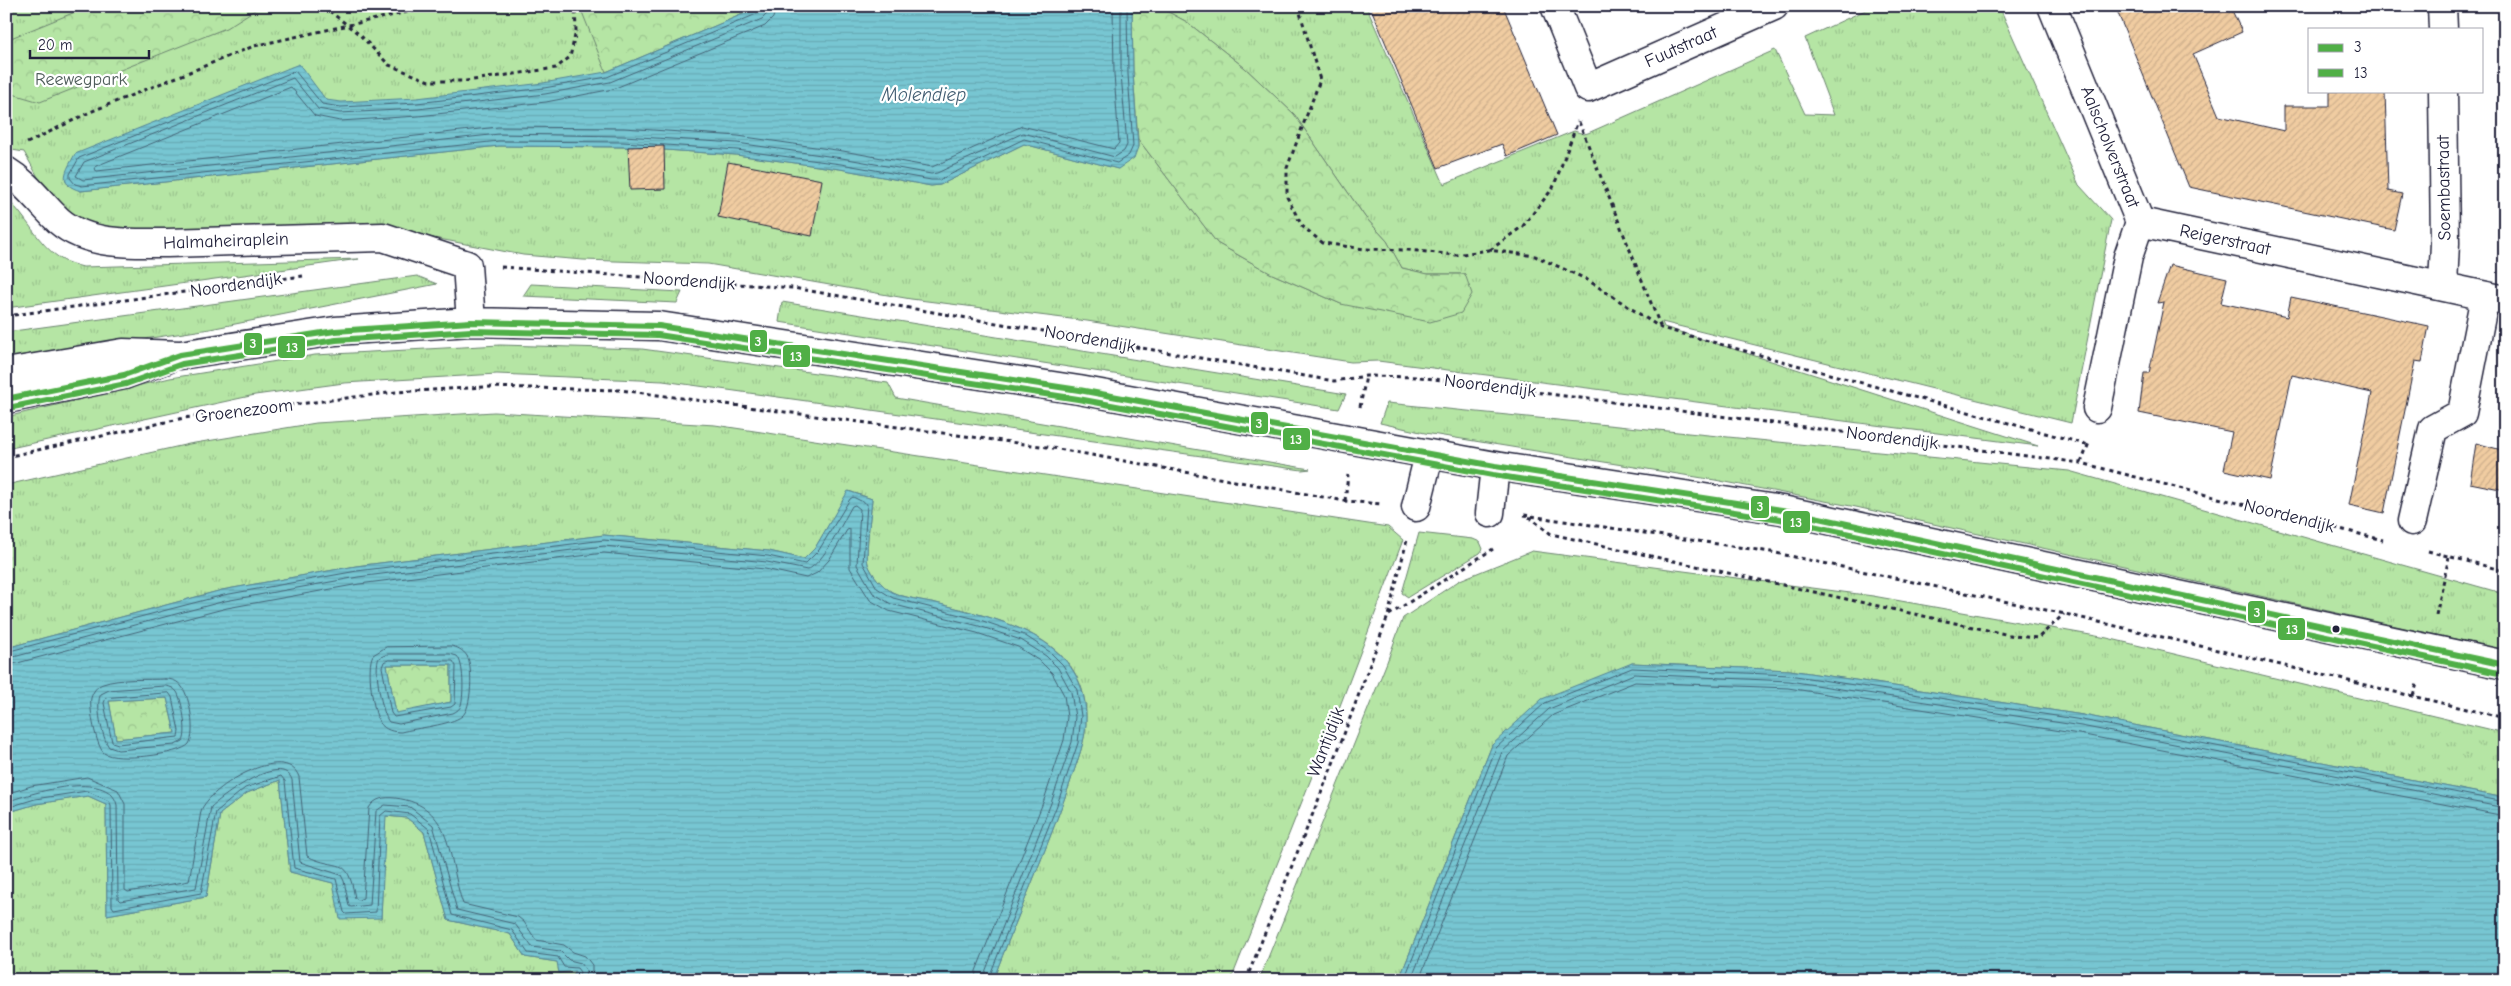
<svg xmlns="http://www.w3.org/2000/svg" width="2511" height="986" font-family="'Comic Neue',sans-serif">
	<style>
		.grass { fill: url(#grass-tufts); stroke: #6c8470 }
		.forest { fill: url(#forest-crowns); stroke: #6c8470 }
		.water { fill: url(#water-rules); stroke: #558496; fill-rule: evenodd }
		.lines { fill: none; stroke-linecap: round; stroke-linejoin: round }
		.shore { stroke: #446477; stroke-width: 1 }
		.building { fill: url(#building-hatch); stroke: #22223b }
		.minor-casing { stroke: #22223b; stroke-width: 31 }
		.path { stroke: #22223b; stroke-width: 3; stroke-dasharray: 4 4; stroke-linecap: butt }
		.minor { stroke: #fff; stroke-width: 28 }
		.bus-1-casing { stroke: #fff; stroke-width: 10 }
		.bus-2-casing { stroke: #fff; stroke-width: 10 }
		.bus-1 { stroke: #50af46; stroke-width: 6 }
		.bus-2 { stroke: #50af46; stroke-width: 6 }
		.bus-dot { fill: #22223b; stroke: #fff; stroke-width: 2 }
		.labels { text-anchor: middle; dominant-baseline: central; stroke-width: 4.5; stroke-linejoin: round; paint-order: stroke }
		.street-label { font-size: 18px; fill: #22223b; stroke: #fff }
		.park-label { font-size: 18px; fill: #4e5c5a; stroke: #fff }
		.water-label { font-size: 19px; font-style: italic; fill: #405b70; stroke: #fff }
		.line-badge { stroke: #fff; stroke-width: 2 }
		.badge-label { font-size: 14px; text-anchor: middle; font-weight: bold; fill: #fff }
	</style>
	<defs>
		<pattern id="grass-tufts" width="24" height="20" patternUnits="userSpaceOnUse" patternTransform="scale(1.25)"><rect width="24" height="20" fill="#b5e5a4"/><path d="M3 7l-1-3M5 7V3M7 7l1-3M15 17l-1-3M17 17v-4M19 17l1-3" fill="none" stroke="#9bc48e"/></pattern>
		<pattern id="forest-crowns" width="20" height="18" patternUnits="userSpaceOnUse" patternTransform="scale(1.25)"><rect width="20" height="18" fill="#b5e5a4"/><path d="M2 6a3 3 0 1 1 6 0M12 15a3 3 0 1 1 6 0" fill="none" stroke="#9bc48e"/></pattern>
		<pattern id="water-rules" width="6" height="5" patternUnits="userSpaceOnUse" patternTransform="scale(1.25)"><rect width="6" height="5" fill="#77c6d2"/><path d="M0 2.5h6" fill="none" stroke="#67aab5"/></pattern>
		<pattern id="building-hatch" width="6" height="6" patternUnits="userSpaceOnUse" patternTransform="scale(1.25)"><rect width="6" height="6" fill="#f0cca1"/><path d="M-1 1l2-2M0 6l6-6M5 7l2-2" fill="none" stroke="#ceaf8c"/></pattern>
	</defs>
	<rect width="100%" height="100%" fill="#fff"/>
	<filter id="ink" filterUnits="userSpaceOnUse"><feTurbulence type="fractalNoise" baseFrequency=".02" numOctaves="2"/><feDisplacementMap in="SourceGraphic" scale="10" xChannelSelector="R" yChannelSelector="G"/><feConvolveMatrix kernelMatrix="1 2 1 2 8 2 1 2 1" color-interpolation-filters="sRGB"/></filter>
	<g filter="url(#ink)">
		<path class="grass" d="M6,6H775L578,92L68,185L81,191L499,146L623,147L736,155L840,169L931,186L940,185L1024,144L1118,169L1138,147V139L1217,243L1270,273L1341,304L1465,274H1427L1402,268L1387,241L1365,217L1294,114L1245,68L1187,22L1157,6H1366L1444,184L1574,131L1584,134L1588,133L1775,50L1805,114L1834,115L1805,38L1874,6H1999L2079,185L2111,220L2071,423L1662,322L1664,327L2038,446L1378,361L1351,362L1087,321L911,299L708,264L583,260L523,255L413,234L129,237L67,220L43,186L24,152L6,149Z
			M6,198C27,216 37,244 61,259C67,263 76,265 83,267L359,259L6,308Z
			M417,276L437,284L210,329L6,360V332Z
			M531,284L681,292H682L677,303L523,296Z
			M782,302L1346,394L1339,409L779,322Z
			M500,345L642,349L888,383L896,398L1310,469L1302,470L663,381L497,374L344,383L255,395L6,449V417L170,378L315,355Z
			M1387,403L2069,471L2505,594V650L1856,507L1715,480L1425,433L1380,423Z
			M494,412L715,425L1388,527L1403,540L1338,711L1231,980H993C1018,915 1046,851 1069,786C1076,763 1087,740 1086,716C1085,636 998,619 936,603C922,600 905,598 892,592C882,586 872,575 868,564C865,552 871,513 872,499L849,491L815,548L804,559L769,551L604,535L356,566L222,590L6,648V485L189,444L316,423Z
			M1419,533L1473,539L1480,542L1483,549L1480,553L1408,597L1402,593Z
			M1532,551L1873,596L2107,638L2505,733V798L2083,715L1790,670L1632,663L1492,745L1399,980H1259L1387,662L1403,618L1460,580Z
			M280,780L290,872L333,883L381,918L385,816L407,818L424,832L448,920L510,934L525,957L557,962L575,971L573,978L6,975V813L36,804L88,796L106,804L107,915L206,897L220,814L247,793Z"/>
		<path class="forest" d="M90,6H261L226,28L40,102L6,92V40Z
			M582,6H762L606,72L580,7Z
			M1132,6H1157L1187,22L1245,68L1294,114L1365,217L1387,241L1402,268L1428,274H1465L1472,294L1461,313L1430,322L1341,304L1270,273L1217,243L1138,139L1133,73Z
			M387,665H451V702L396,714Z
			M167,698L175,733L116,739L109,701Z"/>
		<path class="water" d="M762,6H1132L1133,73L1138,147L1134,158L1118,169L1024,144L940,185L931,186L840,169L736,155L623,147L499,146L81,191C56,184 66,171 75,154L299,64L326,100L341,102L417,98L543,83L606,72Z
			M848,491L872,499C871,513 865,552 868,564C872,575 882,586 892,592C904,598 922,600 936,603C998,619 1084,636 1086,716C1087,740 1076,763 1069,786C1046,851 1018,915 993,980H573L575,971L559,973L557,962L525,957L510,934L448,920L424,832L407,818L386,816L381,918L340,919L333,883L290,872L280,780L247,793L220,814L206,897L107,915L106,804L88,796L36,804L6,813V648L222,590L356,566L604,535L769,551L804,559L815,548ZM451,665V702L396,713L387,665ZM167,698L175,733L116,739L109,701Z
			M1632,663L1790,670L2083,715L2505,798V980H1399L1492,745L1542,699Z"/>
		<g class="lines">
			<path class="shore" d="M762,6L759,13L607,77L544,88L417,103L341,107L322,104L295,71L79,158L70,174V178L75,184L82,186L499,141L623,142L737,150L841,164L931,180H939L1024,139L1117,163L1129,155L1133,146L1128,74L1127,6
				M769,6L767,14L762,19L610,82L545,94L418,109L340,113L318,109L293,78L84,162L76,176L83,180L499,134L623,136L737,143L842,158L931,174L937,173L1023,133L1115,157L1124,151L1127,145L1121,74V6
				M776,6L773,18L765,26L613,89L546,102L418,116L340,121L315,116L291,87L96,166L94,169L97,171L498,127L624,128L738,136L843,151L932,167L1022,126L1114,149L1119,143L1114,74L1113,6
				M451,646C457,647 463,650 467,656C473,667 472,709 462,716C451,725 416,728 401,732C393,732 385,730 380,723C373,713 366,666 373,655L386,647Z
				M6,652L224,595L357,571L604,540L768,556L805,564L819,550L850,499L853,497L867,504L863,563L877,588L893,598L980,620L1024,635L1050,652L1063,665L1077,690L1081,716L1078,743L1057,805L988,980
				M388,654H450L457,656C464,663 464,695 461,705C460,709 457,711 453,713L399,724L389,722C382,714 373,667 379,658Z
				M6,659L225,601L358,577L604,546L767,562L807,570C824,563 842,523 852,506L855,505L860,509L857,565L873,593L891,604L979,626L1021,640L1046,656L1058,668L1071,692L1075,717L1072,742L1051,803L982,980
				M389,660L453,661L456,666L455,704L451,707L394,717L391,713L382,667L384,662Z
				M6,666L227,608L359,584L604,553L765,569L806,578L817,573L829,560L847,530L850,529V568L870,600L889,611L977,633L1018,647L1041,662L1052,673L1064,695L1067,717L1064,740L1044,800L976,971L975,980
				M165,679C172,679 178,681 182,687C190,697 196,733 189,744C180,755 115,762 104,753C96,746 89,708 91,698C93,691 97,686 103,684C119,678 148,680 165,679Z
				M166,686C171,687 174,688 177,692C182,700 188,733 183,741L175,745L118,750L109,747C102,738 95,703 101,694L109,690Z
				M169,693L172,697L179,731L178,737L118,744L112,742L104,703L106,698Z
				M6,794L31,786L87,777L118,790L125,804V890L128,892L189,881L201,811C209,787 286,741 299,777L307,856C339,872 347,853 355,898L358,900L363,898L369,808C375,798 384,797 395,798C455,805 447,859 463,904L518,917L524,922L536,940L564,945L573,952L585,956L592,965V980
				M6,802C29,794 109,768 117,805L118,899L120,901L196,888L211,807C223,796 282,751 292,780L300,862L341,875L344,881L349,906L351,907L370,905L376,811L385,805L410,807L433,825L457,910L515,924L532,947L560,951L569,960L581,963L586,970L585,980
				M6,808L35,799L87,791L109,801L111,805L112,906L114,909L201,893L216,812L245,788L281,776L285,781L294,868L336,879L344,912L346,914L376,912L380,816L386,811L410,814L429,829L452,915L512,930L528,953L558,957L564,967L577,968L580,972L578,980
				M1404,980L1496,748L1545,703L1632,668L1789,675L2082,720L2505,802
				M1411,980L1502,752L1549,709L1634,674L1789,681L2081,726L2505,808
				M1419,980L1508,756L1553,715L1635,682L1788,688L2079,734L2505,816"/>
		</g>
		<path class="building" d="M1370,6H1503L1557,135L1507,156L1502,144L1438,168Z
			M2115,6H2230L2242,32L2193,54L2219,116L2284,131V106H2330V91H2385L2388,191L2402,194L2394,230L2189,187Z
			M664,146L665,189L630,190L628,147Z
			M728,162L822,180L812,236L718,217Z
			M2170,265L2227,278L2221,303L2287,317L2291,297L2429,326L2422,362L2415,361L2384,513L2349,505L2372,393L2292,375L2270,480L2224,470L2232,432L2139,413L2144,373H2149L2164,302L2157,303Z
			M2476,443L2505,451V490L2470,483Z"/>
		<g class="lines">
			<g class="minor-casing">
				<path id="minor" d="M1555,6L1588,88L1774,6
					M2052,6L2140,222L2128,257L2097,408
					M2442,6L2443,29
					M6,171C26,183 38,200 54,216C82,246 129,243 167,243L383,237L467,265L471,322
					M2140,222L2505,300
					M2443,285L2445,243L2443,91
					M6,373L123,353L180,355L335,331L471,322L659,326L1079,390L1495,466L1782,510L2505,665
					M6,399L124,375L167,359
					M1416,507L1429,455
					M1490,513L1495,466
					M2412,521L2433,429L2462,413L2485,296"/>
			</g>
			<path class="path" d="M323,6L360,35L389,65L429,81H466L556,68L570,57L576,31L575,6
				M1298,6L1320,80L1287,168V197L1302,226L1323,243L1364,249L1408,250L1456,255L1489,250L1535,256L1586,279L1661,328L2089,445
				M1579,122L1661,328
				M27,143L90,112L254,46L435,6
				M1490,250L1523,226L1553,188L1578,121
				M501,267L793,288L1334,381L1366,376L1419,377L2081,463L2383,540
				M6,316L303,276
				M1360,407L1366,376
				M6,457L184,418L396,392L485,387L621,390L1047,447L1345,501L1381,504
				M2081,463L2089,443
				M1345,501L1348,475
				M1524,515L1771,552L2065,614L2505,718
				M1529,517L1551,534L2014,636L2038,638L2064,614
				M2428,551L2505,571
				M1389,615L1493,549
				M2436,615L2449,557
				M2413,696L2418,681
				M1246,980L1334,761L1388,616L1407,540"/>
			<use href="#minor" class="minor"/>
			<g class="bus-1-casing">
				<path id="bus-1" d="M6,399L124,375L180,355L335,331L471,322L659,326L1079,390L1495,466L1782,510L2505,665"/>
			</g>
			<g class="bus-2-casing">
				<path id="bus-2" d="M8,408L126,384L182,364L336,340L471,331L658,335L1078,399L1493,475L1780,519L2503,674"/>
			</g>
			<use href="#bus-1" class="bus-1"/>
			<use href="#bus-2" class="bus-2"/>
		</g>
	</g>
	<circle class="bus-dot" cx="2336" cy="629" r="4.5"/>
	<g class="labels">
		<g class="street-label">
			<text transform="translate(1681 47) rotate(-24)">Fuutstraat</text>
			<text transform="translate(2110 147) rotate(68)">Aalscholverstraat</text>
			<text transform="translate(2444 188) rotate(-91)">Soembastraat</text>
			<text transform="translate(2225 240) rotate(12)">Reigerstraat</text>
			<text transform="translate(226 241) rotate(-2)">Halmaheiraplein</text>
			<text transform="translate(689 281) rotate(4)">Noordendijk</text>
			<text transform="translate(236 285) rotate(-8)">Noordendijk</text>
			<text transform="translate(1090 339) rotate(10)">Noordendijk</text>
			<text transform="translate(1490 386) rotate(7)">Noordendijk</text>
			<text transform="translate(244 411) rotate(-7)">Groenezoom</text>
			<text transform="translate(1892 438) rotate(7)">Noordendijk</text>
			<text transform="translate(2289 516) rotate(14)">Noordendijk</text>
			<text transform="translate(1326 742) rotate(-69)">Wantijdijk</text>
		</g>
		<g class="park-label">
			<text x="81" y="79">Reewegpark</text>
		</g>
		<g class="water-label">
			<text x="924" y="95">Molendiep</text>
		</g>
	</g>
	<g class="line-badge">
		<rect x="749" y="329" width="19" height="24" rx="5" fill="#50af46"/>
		<rect x="243" y="332" width="20" height="24" rx="5" fill="#50af46"/>
		<rect x="277" y="335" width="29" height="24" rx="5" fill="#50af46"/>
		<rect x="782" y="344" width="29" height="24" rx="5" fill="#50af46"/>
		<rect x="1250" y="411" width="19" height="24" rx="5" fill="#50af46"/>
		<rect x="1282" y="427" width="29" height="24" rx="5" fill="#50af46"/>
		<rect x="1750" y="495" width="20" height="24" rx="5" fill="#50af46"/>
		<rect x="1782" y="510" width="29" height="24" rx="5" fill="#50af46"/>
		<rect x="2247" y="600" width="19" height="24" rx="5" fill="#50af46"/>
		<rect x="2277" y="617" width="29" height="24" rx="5" fill="#50af46"/>
	</g>
	<g class="badge-label">
		<text x="758" y="346">3</text>
		<text x="253" y="348">3</text>
		<text x="292" y="352">13</text>
		<text x="796" y="361">13</text>
		<text x="1259" y="428">3</text>
		<text x="1296" y="444">13</text>
		<text x="1760" y="511">3</text>
		<text x="1796" y="527">13</text>
		<text x="2257" y="617">3</text>
		<text x="2292" y="634">13</text>
	</g>
	<rect width="2511" height="986" fill="none" stroke="#fff" stroke-width="25"/>
	<rect x="12" y="12" width="2486" height="961" fill="none" stroke="#22223b" stroke-width="2" filter="url(#ink)"/>
	<rect x="2308" y="28" width="175" height="65" fill="#ffffff" stroke="#a7a7b1"/>
	<rect x="2318" y="44" width="25" height="8" fill="#50af46" stroke="#a7a7b1"/>
	<text x="2354" y="52" font-size="15" fill="#22223b">3</text>
	<rect x="2318" y="69" width="25" height="8" fill="#50af46" stroke="#a7a7b1"/>
	<text x="2354" y="78" font-size="15" fill="#22223b">13</text>
	<path d="M30 50v8h119v-8" fill="none" stroke="#22223b" stroke-width="2.5"/>
	<text x="38" y="50" font-size="15" fill="#22223b" stroke="#ffffff" stroke-width="4" paint-order="stroke">20 m</text>
</svg>
